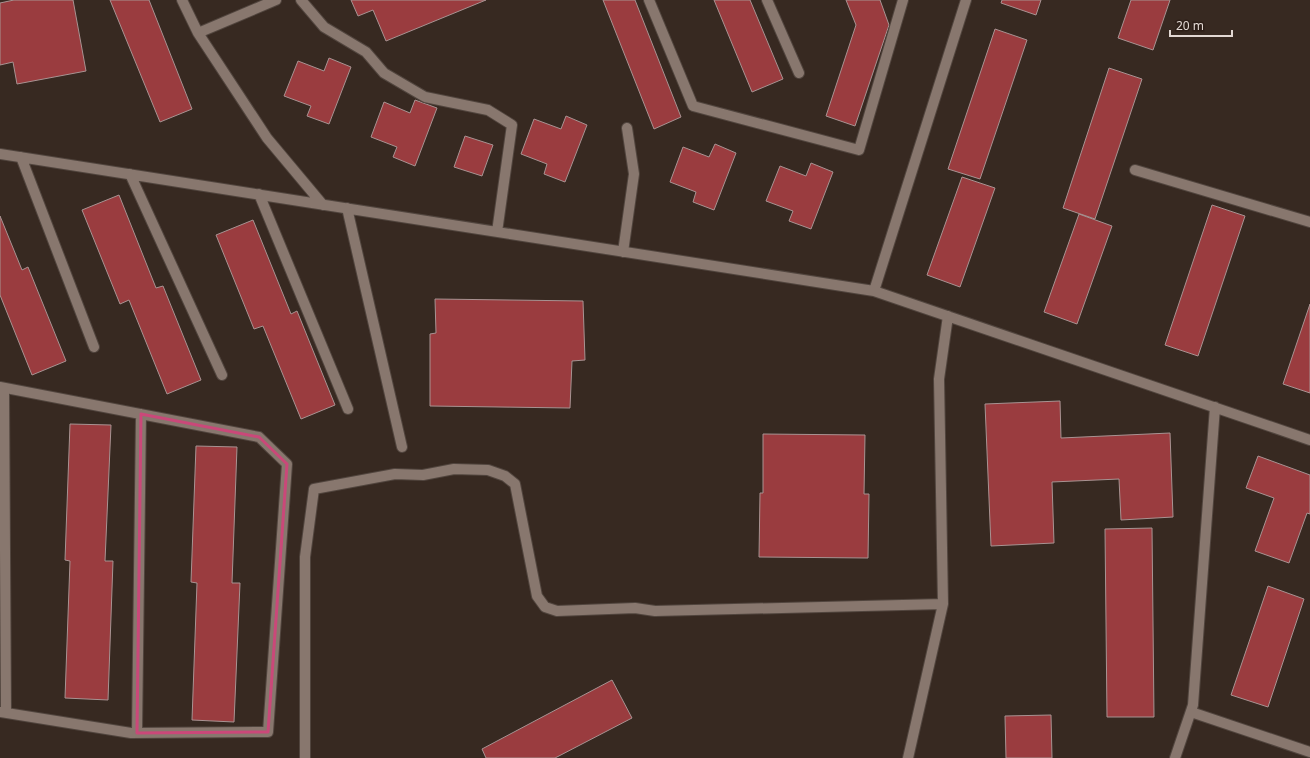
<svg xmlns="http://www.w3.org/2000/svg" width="1310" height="758" font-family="'Noto Sans',sans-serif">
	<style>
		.building { fill: #9a3c3f; stroke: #a89392 }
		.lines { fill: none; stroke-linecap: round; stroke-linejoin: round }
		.minor-casing { stroke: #51453e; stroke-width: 12 }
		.minor { stroke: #88776e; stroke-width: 10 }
		.marked { fill: none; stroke: #ca4879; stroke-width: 3; stroke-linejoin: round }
	</style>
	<rect width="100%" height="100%" fill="#372921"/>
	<path class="building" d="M14,0H73L86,71L17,84L13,62L0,65V3Z
		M110,0H149L192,109L160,122Z
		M351,0H486L386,41L373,10L358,16Z
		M603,0H635L681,117L654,129Z
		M714,0H750L783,79L752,92Z
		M846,0H880L889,25L855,126L826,116L856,25Z
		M1002,0H1041L1036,15L1001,3Z
		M1131,0H1170L1153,50L1118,38Z
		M995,29L1027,40L980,179L948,169Z
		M329,58L351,67L329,124L307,116L311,106L284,96L298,61L324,71Z
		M1109,68L1142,79L1095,219L1063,208Z
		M415,100L437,108L415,166L393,157L397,147L371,137L384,102L410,113Z
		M566,116L587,125L565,182L544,174L547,164L521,154L534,119L561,129Z
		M465,136L493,145L482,176L454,167Z
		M715,144L736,153L714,210L693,202L696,192L670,182L683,147L709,157Z
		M811,163L833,172L811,229L789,221L793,211L766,201L780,166L806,176Z
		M962,177L995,188L960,287L927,275Z
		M119,195L156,288L163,286L201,380L167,394L129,300L120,304L82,210Z
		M1212,205L1245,216L1198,356L1165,345Z
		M1079,214L1112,226L1077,324L1044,312Z
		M0,216L22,270L28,267L66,361L32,375L0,295Z
		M253,220L291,314L297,311L335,405L301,419L263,326L254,329L216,235Z
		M435,299L583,301L585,360L572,361L570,408L430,406V334L436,333Z
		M1310,304V393L1283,384Z
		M1060,401L1061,438L1170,433L1173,517L1121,520L1119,479L1052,482L1054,543L991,546L985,404Z
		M70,424L111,425L105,561H113L108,700L65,698L70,561L65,560Z
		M763,434L865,435L864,494H869L868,558L759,557L760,493H763Z
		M196,446L237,447L232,583H240L234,722L192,720L197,583L191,582Z
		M1258,456L1310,475V514L1307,513L1289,563L1255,551L1274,498L1246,488Z
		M1152,528L1154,717H1107L1105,529Z
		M1268,586L1304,599L1268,707L1231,695Z
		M612,680L632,718L555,758H486L482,749Z
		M1051,715L1052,758H1006L1005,716Z"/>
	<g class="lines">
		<g class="minor-casing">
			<path id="minor" d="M182,0L198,33L267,138L323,205
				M301,0L324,27L366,52L384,73L425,97L488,110L512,125L497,232
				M649,0L693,106L859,150L903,0
				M767,0L799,73
				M198,33L276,0
				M0,154L874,291L1310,440
				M21,157L94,347
				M1135,170L1310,222
				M130,174L222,375
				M259,194L348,409
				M347,208L402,447
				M623,252L634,174L627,128
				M874,291L966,0
				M0,387L259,437L287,464L268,732L131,733L0,712
				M4,388L6,713
				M1191,712L1310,752
				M137,733L141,414
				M305,758V557L314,489L395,474L423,475L454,469L488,470L505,476L515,484L537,596L545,607L557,611L635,608L655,611L943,604
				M908,758L943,604L939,379L948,316
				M1175,758L1193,705L1215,407"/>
		</g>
		<use href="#minor" class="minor"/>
	</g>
	<path class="marked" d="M141,414L259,437L287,464L268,732L137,733Z"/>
	<path d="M1170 30v6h62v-6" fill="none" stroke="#e2d8d3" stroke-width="2"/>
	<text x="1176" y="30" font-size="12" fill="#e2d8d3" stroke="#2d1f18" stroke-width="3" paint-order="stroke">20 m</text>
</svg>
